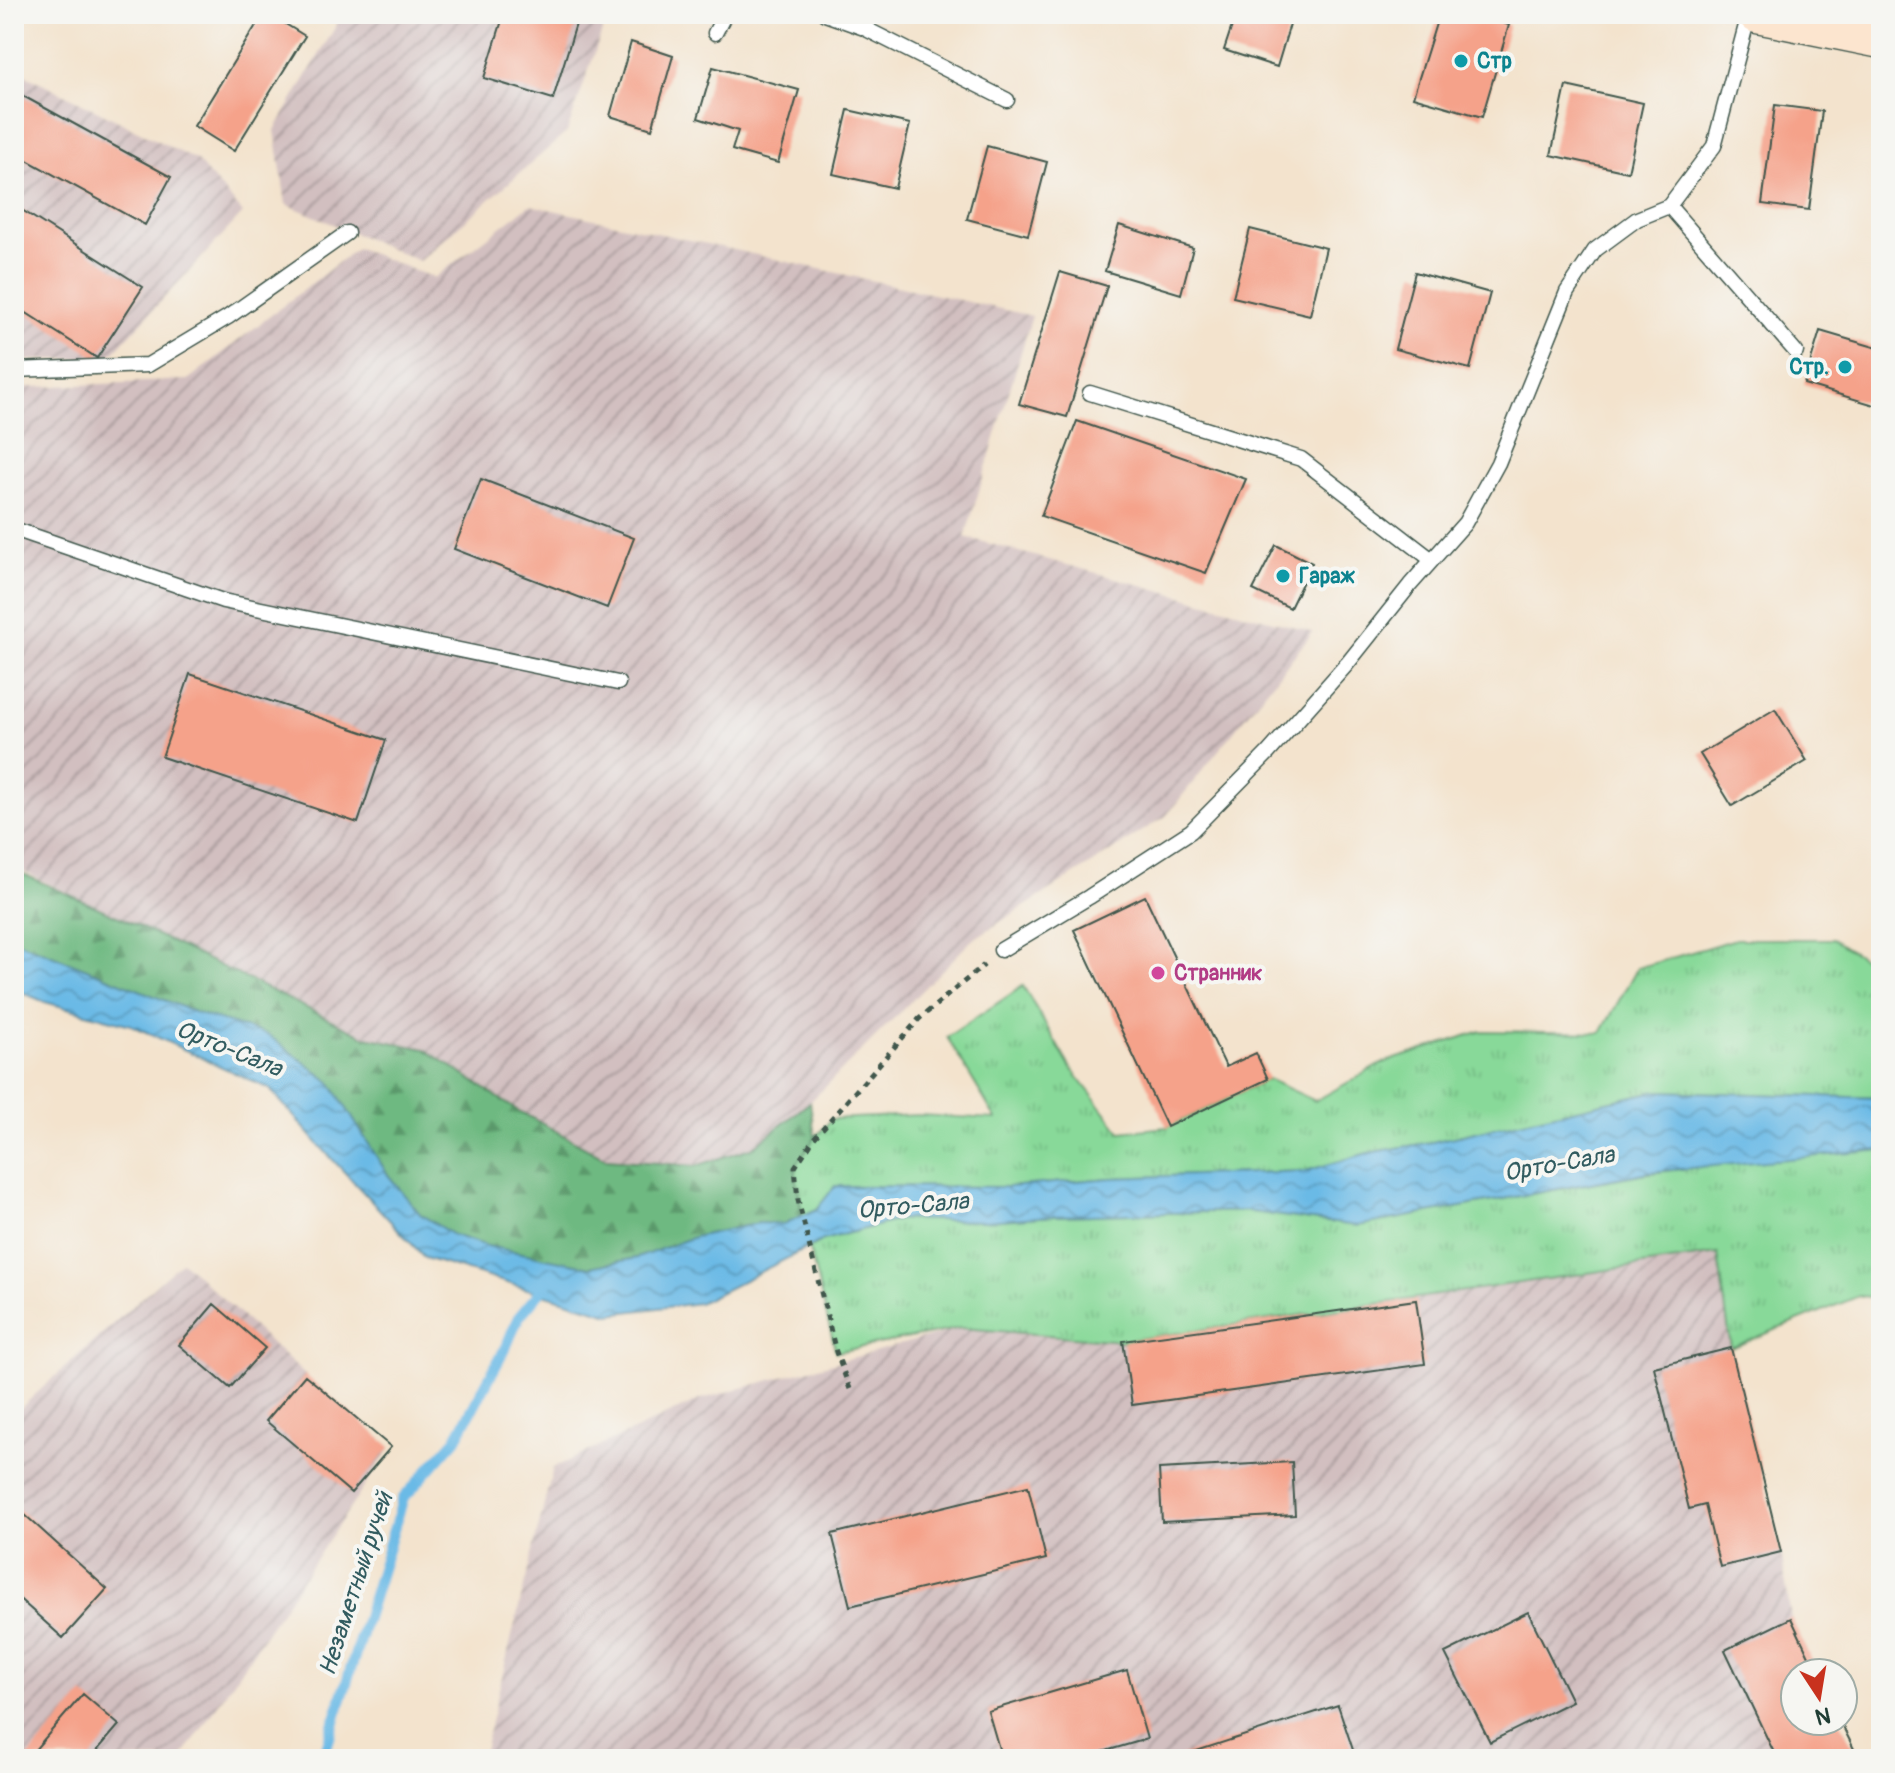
<svg xmlns="http://www.w3.org/2000/svg" width="1895" height="1773" font-family="Pangolin,sans-serif">
	<style>
		.industrial { fill: url(#industrial-furrows) }
		.grass { fill: url(#grass-tufts); stroke: #548b66; stroke-width: 2 }
		.forest { fill: url(#forest-firs); stroke: #467b5a; stroke-width: 2 }
		.water { fill: url(#water-waves); stroke: #457c8d; stroke-width: 2 }
		.lines { fill: none; stroke-linecap: round; stroke-linejoin: round }
		.stream { stroke: #6bbae6; stroke-width: 11 }
		.building { fill: #f5a28a }
		.lane-casing { stroke: #3f564b; stroke-width: 17 }
		.secondary-casing { stroke: #3f564b; stroke-width: 41 }
		.path { stroke: #3f564b; stroke-width: 5; stroke-dasharray: 6 6; stroke-linecap: butt }
		.lane { stroke: #fff; stroke-width: 14 }
		.secondary { stroke: #fce5cf; stroke-width: 38 }
		.culture-dot { fill: #0f9aa8; stroke: #f6f6f2; stroke-width: 3 }
		.hotel-dot { fill: #d1479c; stroke: #f6f6f2; stroke-width: 3 }
		.labels { text-anchor: middle; dominant-baseline: central; stroke-width: 8; stroke-linejoin: round; paint-order: stroke }
		.culture-label { font-size: 22px; font-weight: bold; fill: #0d838f; stroke: #f6f6f2; text-anchor: start }
		.hotel-label { font-size: 22px; font-weight: bold; fill: #b23c85; stroke: #f6f6f2; text-anchor: start }
		.water-label { font-size: 24px; font-style: italic; fill: #325c60; stroke: #f6f6f2 }
	</style>
	<defs>
		<pattern id="industrial-furrows" width="10" height="10" patternUnits="userSpaceOnUse" patternTransform="scale(2)"><rect width="10" height="10" fill="#d2bfc0"/><path d="M-1 1l2-2M0 10L10 0M9 11l2-2" fill="none" stroke="#aa9c9d"/></pattern>
		<pattern id="grass-tufts" width="24" height="20" patternUnits="userSpaceOnUse" patternTransform="scale(2)"><rect width="24" height="20" fill="#88d999"/><path d="M3 7l-1-3M5 7V3M7 7l1-3M15 17l-1-3M17 17v-4M19 17l1-3" fill="none" stroke="#75bb84"/></pattern>
		<pattern id="forest-firs" width="22" height="20" patternUnits="userSpaceOnUse" patternTransform="scale(2)"><rect width="22" height="20" fill="#6eb981"/><path d="M5 1l3.5 6h-7zM16 11l3.5 6h-7z" fill="#5a986a"/></pattern>
		<pattern id="water-waves" width="16" height="10" patternUnits="userSpaceOnUse" patternTransform="scale(2)"><rect width="16" height="10" fill="#6bbae6"/><path d="M0 5q4-4 8 0t8 0" fill="none" stroke="#5798bb"/></pattern>
	</defs>
	<rect width="100%" height="100%" fill="#f6f6f2"/>
	<filter id="ink" filterUnits="userSpaceOnUse"><feTurbulence type="fractalNoise" baseFrequency=".0125" numOctaves="2"/><feDisplacementMap in="SourceGraphic" scale="16" xChannelSelector="R" yChannelSelector="G"/><feConvolveMatrix kernelMatrix="1 2 1 2 8 2 1 2 1" color-interpolation-filters="sRGB"/></filter>
	<filter id="wash" filterUnits="userSpaceOnUse"><feTurbulence type="fractalNoise" baseFrequency=".006" numOctaves="4" result="noise"/><feDisplacementMap in="SourceGraphic" scale="32" xChannelSelector="R" yChannelSelector="G"/><feGaussianBlur stdDeviation="1.8" result="paint"/><feColorMatrix in="noise" values="0 0 0 0 0 0 0 0 0 0 0 0 0 0 0 0 0 1.4 0 .05"/><feComposite in="paint" operator="in"/></filter>
	<g filter="url(#wash)">
		<rect width="100%" height="100%" fill="#f3e3cd"/>
		<path class="industrial" d="M343,14H608L567,132L419,261L286,204L275,130Z
			M14,69L196,160L243,213L109,357L14,361Z
			M530,205L1032,316L965,537L1313,632L1166,816L972,940L810,1102L754,1147L696,1166L607,1159L515,1109L425,1049L366,1037L14,867V388L188,380L357,248L434,278Z
			M1719,1254L1731,1348L1781,1552L1791,1618L1817,1673H1795V1721H1840L1859,1759H482L553,1468L702,1399L961,1328L1123,1341Z
			M182,1261L305,1375L391,1447L181,1759H14V1414Z"/>
		<path class="grass" d="M1736,939H1832L1881,969V1098L1656,1091L1432,1142L1368,1153L1306,1171L1110,1178L1008,1187L835,1186L817,1209L802,1216L795,1167L815,1137L832,1119L918,1115L996,1119L947,1037L1023,986L1070,1067L1121,1132L1167,1127L1268,1079L1315,1101L1383,1063L1481,1031L1601,1033L1637,968Z
			M1881,1150V1298L1859,1296L1731,1348L1718,1254L1123,1341L961,1328L836,1352L809,1248L823,1240L901,1219L984,1221L1054,1216L1245,1211L1357,1226L1641,1174L1753,1160Z"/>
		<path class="forest" d="M14,870L128,921L366,1037L425,1049L515,1109L607,1159L696,1166L754,1147L810,1102L815,1137L795,1167L802,1216L784,1224L759,1223L694,1237L637,1258L589,1267L487,1246L453,1235L420,1214L388,1175L330,1082L268,1036L199,1014L14,940Z"/>
		<path class="water" d="M14,940L199,1014L268,1035L330,1082L388,1175L420,1214L453,1235L487,1246L590,1267L637,1258L694,1237L759,1223L784,1224L817,1209L835,1186L1008,1187L1110,1178L1306,1171L1368,1153L1432,1142L1656,1091L1881,1098V1150L1650,1172L1357,1226L1245,1211L1054,1216L984,1221L901,1219L823,1240L699,1303L609,1314L425,1258L320,1146L270,1089L131,1025L45,1002L14,989Z"/>
		<g class="lines">
			<path class="stream" d="M323,1759L403,1499L456,1439L506,1347L518,1318L548,1282"/>
		</g>
		<g id="blocks">
			<path class="building" d="M263,14H269L305,36L234,151L194,126Z
				M504,14H579L553,99L484,78Z
				M1236,14H1293L1277,67L1224,50Z
				M1439,14H1470L1509,25L1482,117L1413,97Z
				M631,42L673,56L652,129L610,116Z
				M713,67L799,90L778,163L732,150L738,131L698,118Z
				M1566,86L1643,103L1628,172L1551,155Z
				M14,91L171,177L145,225L14,153Z
				M1775,105L1822,111L1809,210L1762,204Z
				M848,110L910,124L895,188L833,174Z
				M987,146L1047,162L1028,235L967,219Z
				M14,205L143,287L97,358L14,305Z
				M1119,225L1193,248L1181,294L1105,271Z
				M1250,229L1326,248L1310,315L1233,297Z
				M1060,272L1107,286L1067,417L1019,404Z
				M1415,272L1490,293L1470,369L1395,349Z
				M1820,331L1881,349V407L1804,384Z
				M1077,421L1246,479L1206,573L1041,516Z
				M481,479L634,538L607,608L454,549Z
				M1276,545L1312,563L1290,608L1253,590Z
				M190,674L386,740L358,823L162,757Z
				M1775,709L1807,761L1732,806L1700,754Z
				M1145,896L1226,1067L1256,1053L1268,1079L1167,1127L1074,930Z
				M1416,1300L1425,1364L1132,1405L1123,1341Z
				M214,1304L265,1348L230,1388L179,1345Z
				M1731,1348L1781,1552L1720,1567L1705,1505L1689,1509L1654,1367Z
				M305,1375L391,1447L351,1493L266,1421Z
				M1292,1462L1295,1515L1162,1522L1159,1469Z
				M1028,1486L1046,1559L850,1606L832,1534Z
				M14,1505L107,1589L63,1638L14,1594Z
				M1528,1612L1572,1701L1490,1742L1445,1653Z
				M1791,1618L1817,1673H1795V1721H1840L1859,1759H1777L1725,1650Z
				M1127,1670L1147,1739L1078,1759H1002L988,1711Z
				M83,1694L119,1725L90,1759H27Z
				M1338,1705L1356,1759H1175V1758Z"/>
		</g>
	</g>
	<g filter="url(#ink)">
		<use href="#blocks" fill-opacity="0" stroke="#3f564b" stroke-width="2"/>
		<g class="lines">
			<g class="lane-casing">
				<path id="lane" d="M825,14L864,28L870,14
					M1749,14L1714,146L1669,206L1796,352
					M864,28L1007,100
					M715,33L725,14
					M14,370L148,365L228,317L347,233
					M1090,393L1301,459L1432,560
					M14,529L223,601L618,683
					M1001,950L1089,897L1191,831L1268,753L1347,664L1410,585L1465,523L1498,463L1567,292L1595,250L1637,219L1669,206"/>
			</g>
			<g class="secondary-casing">
				<path id="secondary" d="M1757,14L1881,39"/>
			</g>
			<path class="path" d="M850,1389L836,1352L798,1200L795,1167L815,1137L919,1019L984,965"/>
			<use href="#lane" class="lane"/>
			<use href="#secondary" class="secondary"/>
		</g>
	</g>
	<g class="culture-dot">
		<circle cx="1461" cy="61" r="8"/>
		<circle cx="1845" cy="367" r="8"/>
		<circle cx="1283" cy="576" r="8"/>
	</g>
	<circle class="hotel-dot" cx="1158" cy="973" r="8"/>
	<g class="labels">
		<g class="culture-label">
			<text x="1477" y="61">Стр</text>
			<text x="1829" y="367" text-anchor="end">Стр.</text>
			<text x="1299" y="576">Гараж</text>
		</g>
		<g class="hotel-label">
			<text x="1174" y="973">Странник</text>
		</g>
		<g class="water-label">
			<text transform="translate(229 1049) rotate(22)">Орто-Сала</text>
			<text transform="translate(1559 1164) rotate(-10)">Орто-Сала</text>
			<text transform="translate(913 1206) rotate(-5)">Орто-Сала</text>
			<text transform="translate(356 1584) rotate(-72)">Незаметный ручей</text>
		</g>
	</g>
	<rect width="1895" height="1773" fill="none" stroke="#f6f6f2" stroke-width="48"/>
	<g transform="translate(1819 1697) rotate(168)"><circle r="38" fill="#f6f6f2" stroke="#a0aca6" stroke-width="2"/>
	<path d="M0-6L14 30L0 20L-14 30Z" fill="#c8321e"/>
	<text y="-12" font-size="22" font-weight="bold" text-anchor="middle" fill="#1f3d34">N</text>
	</g>
</svg>
